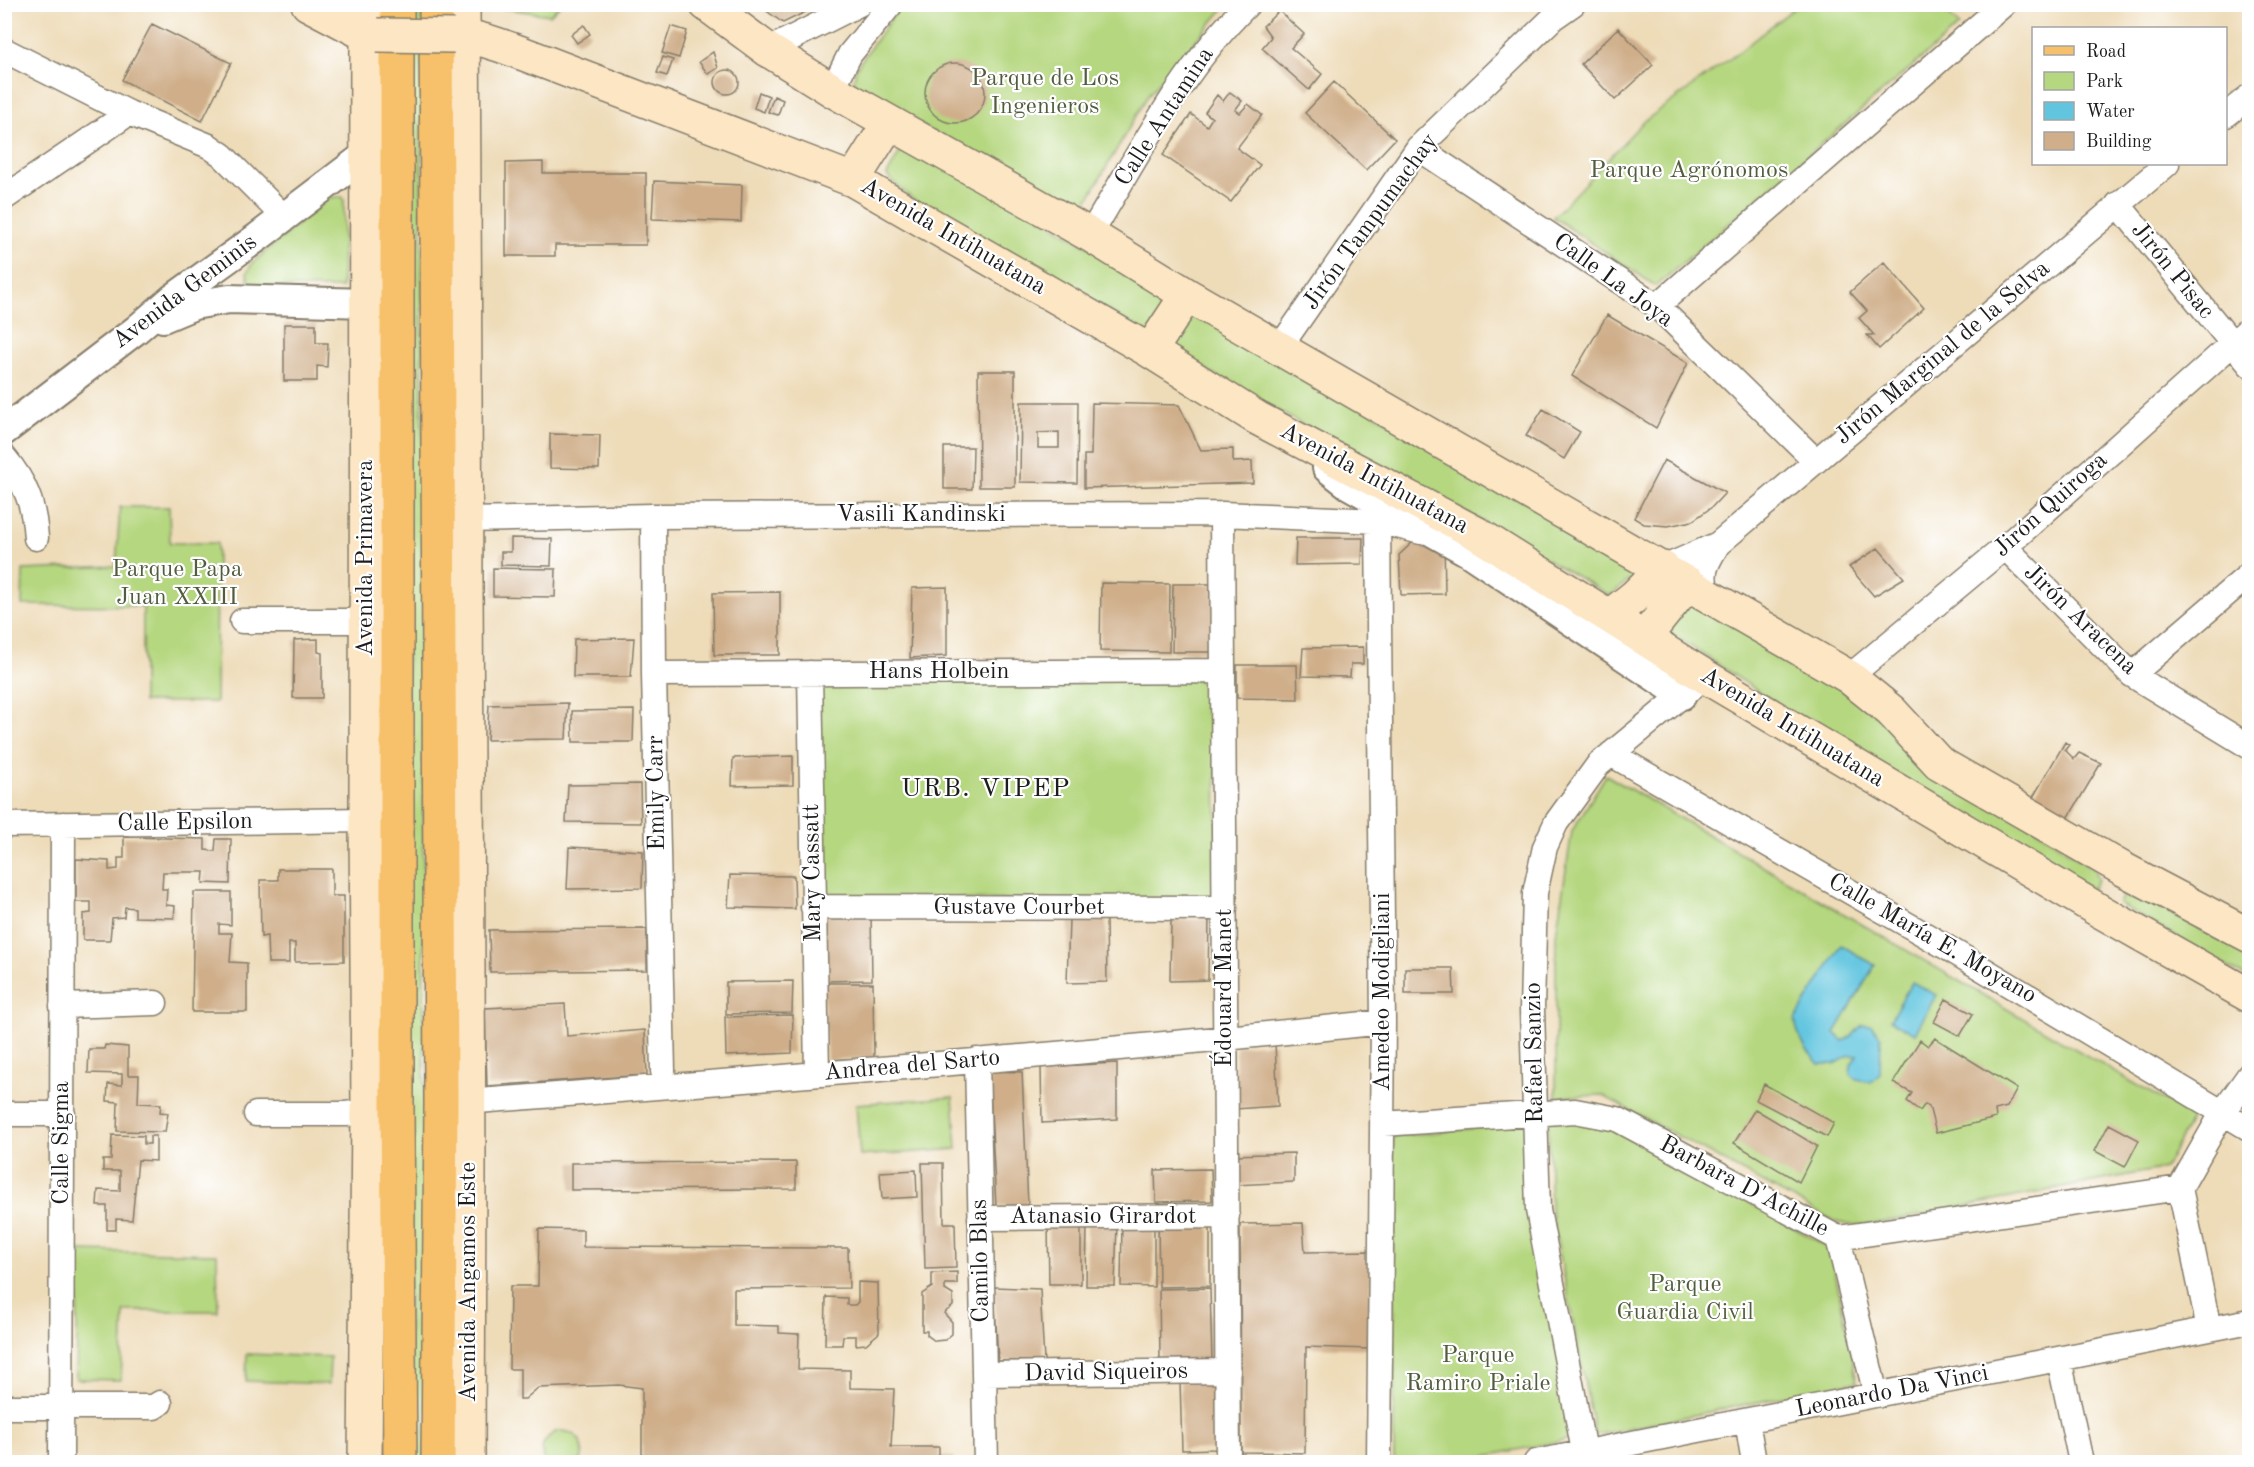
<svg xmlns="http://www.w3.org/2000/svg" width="2254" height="1467" font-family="'Old Standard TT',serif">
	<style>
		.green { fill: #b5d77f; stroke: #687a4e; stroke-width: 1.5 }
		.water { fill: #61c5df; stroke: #3e707e; stroke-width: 1.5 }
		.building { fill: #cfae89; fill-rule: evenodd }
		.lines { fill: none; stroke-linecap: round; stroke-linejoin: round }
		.minor-casing { stroke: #857c6a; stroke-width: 27 }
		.tertiary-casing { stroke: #857c6a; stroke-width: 32 }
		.secondary-casing { stroke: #857c6a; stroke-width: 36 }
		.primary-casing { stroke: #857c6a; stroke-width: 36 }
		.minor { stroke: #fff; stroke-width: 24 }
		.tertiary { stroke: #fff; stroke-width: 28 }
		.secondary { stroke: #fce6c4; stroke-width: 33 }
		.primary { stroke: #f7c06b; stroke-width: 33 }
		.secondary-bridge-casing { stroke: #857c6a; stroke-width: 36; stroke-linecap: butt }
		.secondary-bridge { stroke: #fce6c4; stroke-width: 33 }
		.labels { text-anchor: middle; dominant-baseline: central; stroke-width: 4.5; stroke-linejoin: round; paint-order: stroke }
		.park-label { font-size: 24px; fill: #525d3f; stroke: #fff }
		.street-label { font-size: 24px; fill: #1c1c1c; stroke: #fff }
		.neighbourhood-label { font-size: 26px; letter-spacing: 1.5px; fill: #1c1c1c; stroke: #fff }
	</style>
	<rect width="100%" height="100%" fill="#fff"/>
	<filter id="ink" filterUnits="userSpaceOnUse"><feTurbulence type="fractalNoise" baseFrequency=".0167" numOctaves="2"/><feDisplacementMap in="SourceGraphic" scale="12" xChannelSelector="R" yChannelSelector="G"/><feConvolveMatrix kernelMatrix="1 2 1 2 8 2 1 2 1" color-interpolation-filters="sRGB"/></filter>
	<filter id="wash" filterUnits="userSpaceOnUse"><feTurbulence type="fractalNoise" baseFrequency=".008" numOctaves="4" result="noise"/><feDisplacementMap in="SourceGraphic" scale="24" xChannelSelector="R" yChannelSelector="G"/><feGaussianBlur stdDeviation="1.35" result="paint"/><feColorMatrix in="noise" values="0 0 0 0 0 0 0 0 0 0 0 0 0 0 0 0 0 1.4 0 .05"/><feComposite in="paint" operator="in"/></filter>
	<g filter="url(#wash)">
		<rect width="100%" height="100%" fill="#eedcb9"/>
		<path class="green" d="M494,4H560V5L550,15L493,7Z
			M406,5H421L425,1462H409Z
			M901,5H1227L1148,95L1080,213L859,91L854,80L856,68Z
			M1798,5H1941L1959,26L1656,286L1553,217L1642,123L1735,55Z
			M908,138L1174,298L1151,335L924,208C915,200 891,183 887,175Z
			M336,197H342L344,200L342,288L256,287L249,282L247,273L252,263L329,198Z
			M1188,306L1634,564L1636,574L1611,595L1607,594L1485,523L1228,384L1166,343Z
			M120,507H169L170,543H217L216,702H143V606L22,605L23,570L116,566Z
			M1681,595L1818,673L2094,870L2098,879L2092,889L1779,705L1659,625Z
			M818,679H1215L1218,901L821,899Z
			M1606,775L2192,1117L2165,1168L1874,1224L1850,1225L1836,1222L1602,1095L1556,1097V935L1572,831Z
			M2127,890H2130L2249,956V979L2119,904L2123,894Z
			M953,1097L957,1149L860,1156L856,1104Z
			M1587,1119L1613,1128L1816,1240L1831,1252L1857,1382L1595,1435L1551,1210L1548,1120Z
			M1530,1122L1577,1438L1455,1462H1394L1393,1137Z
			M79,1251L217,1254L218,1311H124L121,1380L76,1379Z
			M247,1354L330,1357L329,1384L246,1381Z
			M558,1431C577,1430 588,1445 580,1462H545C538,1449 544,1437 558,1431Z"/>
		<path class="water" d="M1841,945L1875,965L1835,1033L1843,1041L1852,1036L1862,1025H1871L1881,1037L1880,1074L1871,1082L1857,1079L1850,1074L1851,1065L1857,1055L1849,1056L1835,1064H1819C1806,1050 1798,1039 1795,1020Z
			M1912,982L1936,995L1915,1034L1890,1020Z"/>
		<g id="blocks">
			<path class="building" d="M757,4H822L783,23Z
				M1279,11L1304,34L1291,48L1322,74L1309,90L1262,48L1271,37L1263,26Z
				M152,24L231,63L202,121L122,80Z
				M584,25L590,34L577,43L571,35Z
				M671,26L687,31L679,58L662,53Z
				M1618,28L1653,65L1615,100L1581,64Z
				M713,52L718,68L708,74L699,62Z
				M663,57L673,60L667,76L657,73Z
				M925 93a30 30 0 1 1 60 0a30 30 0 1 1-60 0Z
				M715 82a12 12 0 1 1 24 0a12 12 0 1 1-24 0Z
				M1334,82L1395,139L1366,170L1305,113Z
				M759,92L769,96L764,112L754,108Z
				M1230,92L1242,101L1235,110L1240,113L1248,104L1262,115L1237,148L1260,165L1231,202L1163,155L1191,114L1207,126L1212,118L1205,112L1217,95L1223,101Z
				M774,96L783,100L778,115L768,112Z
				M543,162V173H646V245H555V256H506V163Z
				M654,181L742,185L741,222L652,219Z
				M1884,262L1924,308L1879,349L1867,335H1874L1859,318L1867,311L1850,292Z
				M1607,315L1688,363L1656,428L1572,376Z
				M284,324H316V343H328L327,367L317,366V381H284Z
				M978,371H1015V487H979Z
				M1021,402H1078L1077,483L1020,482ZM1059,432V448H1038V433Z
				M1092,403L1179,405L1201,450L1233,449V462L1252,461L1253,483L1084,488V455H1091Z
				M1543,409L1580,432L1564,459L1526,436Z
				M550,434L600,435L599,469L550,468Z
				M944,447H973L972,489H944Z
				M1664,460L1725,493L1712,507L1692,521L1668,526L1644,524L1634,518Z
				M511,538L552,539L551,566L501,565V552H511Z
				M1296,538H1363L1362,564L1295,565Z
				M1444,538L1445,594L1401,595L1399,555L1414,541Z
				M1878,548L1904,578L1874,596L1849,567Z
				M493,568L556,569L555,597L493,596Z
				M1101,583L1170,584L1169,652L1100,651Z
				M1173,584H1214L1213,652H1172Z
				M947,587V656L910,658L912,588Z
				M780,592V655H714L713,593Z
				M634,638L631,677H573L574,639Z
				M318,639V652L322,653V698H293L294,640Z
				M1363,647V664H1351L1350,677L1301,676L1303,648Z
				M1237,665H1297L1298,699L1237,698Z
				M568,703L566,739L487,740L489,705Z
				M634,710L633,742H573L572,711Z
				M2065,742L2069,745L2065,750L2074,759L2079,753L2101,763L2067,820L2032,799Z
				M793,756V785L732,786L733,758Z
				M640,784L641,823L566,822L568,785Z
				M124,837L205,839V850L215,851L216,839H231L230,884L203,883L204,872H163L162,889H167L166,905L175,906L174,918L135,917V908L125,907L124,917L112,918L110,940H83V914L91,913V902H76V859L109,861V870L118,869V858H124Z
				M569,847L643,851L642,888L567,889Z
				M278,869H332V896H344V961L295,962V943H289V963H268L267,936L261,937L260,880H278Z
				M730,875L794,876L795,909L728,907Z
				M194,892H231V925L219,924V933H232L230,962L247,963V1012H192Z
				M871,912L872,980L824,981L822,913Z
				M1106,918L1107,982L1067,983L1069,919Z
				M1209,919L1208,980L1170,981L1171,920Z
				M647,929V970L490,972L489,930Z
				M1405,968H1453L1454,994H1405Z
				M793,981L792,1013L726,1014V982Z
				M823,983H873L874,1058L827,1060Z
				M1946,999L1973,1014L1960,1036L1934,1022Z
				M565,1004L567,1036L645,1030L647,1075L487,1086L485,1008Z
				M793,1015L792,1053L726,1056L725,1017Z
				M1935,1038L2017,1089L2007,1107L1995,1110L1996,1118L1936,1133L1929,1106L1925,1104L1920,1111L1907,1101L1912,1093L1893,1083L1920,1040L1928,1046Z
				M1275,1043L1278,1106L1235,1109L1236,1046Z
				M105,1045L128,1047V1075H139L138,1103L161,1104L160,1112L168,1113L165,1132L117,1131L118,1102L107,1101L108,1084L122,1085V1074L88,1073L89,1049H104Z
				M1117,1063V1119L1042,1123L1041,1067Z
				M989,1071L1022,1072L1028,1205L996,1206Z
				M1764,1084L1834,1123L1827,1137L1756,1100Z
				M1755,1109L1817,1146L1799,1182L1734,1143Z
				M2109,1124L2139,1140L2125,1167L2095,1151Z
				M112,1135L144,1136V1144H150V1136H156V1161L138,1160L132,1220L116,1219V1230H107V1206H97L98,1190L120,1191V1171H103V1160H111Z
				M1294,1153V1182L1234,1185V1155Z
				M796,1162V1189L571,1190V1163Z
				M922,1163H943L944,1223H955L956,1268L925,1269Z
				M1211,1169L1212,1201L1156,1202L1155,1170Z
				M916,1170L917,1197L882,1199L880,1172Z
				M1154,1220V1287L1121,1286L1122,1222Z
				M1158,1220H1210V1286L1159,1287Z
				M1081,1223V1284H1049L1048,1226Z
				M1117,1223L1115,1286H1086L1087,1224Z
				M1303,1223L1305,1252L1372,1251L1370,1349L1306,1347L1305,1453L1241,1452L1240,1224Z
				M539,1229L583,1230V1247L848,1248L849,1288L734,1289V1325L779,1326V1333L799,1334L798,1369L850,1370V1388L894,1389L891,1447H939V1457H954V1462H642V1388L619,1385L538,1388L525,1399H520V1369H509L510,1286H538Z
				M957,1272V1284H945V1290L953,1295V1306L944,1313L952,1322V1334L945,1340L935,1341L927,1335V1331H922V1294L932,1287V1273Z
				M858,1282L878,1283L879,1333L866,1344L856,1345V1336H843L842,1345H825L826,1297L847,1298V1305H855L858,1302Z
				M994,1287L1040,1289L1044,1361H998Z
				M1210,1288L1212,1361L1160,1360L1159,1289Z
				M1220,1380L1216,1449L1182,1450L1180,1381Z"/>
		</g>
	</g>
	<g filter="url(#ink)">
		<use href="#blocks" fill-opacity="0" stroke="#857c6a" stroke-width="1.5"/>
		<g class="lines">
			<g class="minor-casing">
				<path id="minor" d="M4,50L129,113L209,146L222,155L284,217
					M768,50L859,4
					M832,90L850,54L891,4
					M2226,115L2250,96
					M1418,148L1657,306L1816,461
					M4,198L129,113
					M2118,204L2250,365
					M1090,235C1138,156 1181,70 1248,4
					M1657,306L2004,4
					M1280,347L1418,148L1553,18L1573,4
					M4,457C26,483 34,505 36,538
					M1222,514L1228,1462
					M653,516L654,674L663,1071
					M465,520L653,516L1222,514L1378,521L1421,532
					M1378,521L1383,1022L1379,1462
					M2005,547L2132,675L2250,747
					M1663,568L1718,544
					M1707,594C1701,570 1706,565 1718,544L2167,164
					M242,621H366
					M810,673L817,1074
					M654,674L1223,671
					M2132,675L2250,574
					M1849,677L2005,547L2250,328
					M1611,754L1941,944L2250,1129
					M4,825L366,820
					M813,907L1225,908
					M62,1006L155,1003
					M977,1060L986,1462
					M453,1103C763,1079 1074,1055 1383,1022
					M4,1114H63
					M256,1114H346L368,1111
					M1383,1124L1575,1111L1617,1119L1838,1238L2180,1188
					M980,1218L1227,1216
					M1838,1238L1876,1395
					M2209,1329L2180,1188L2223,1112L2250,1074
					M2059,1359L2081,1462
					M984,1374L1228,1371
					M4,1407H154L160,1403
					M1747,1421L1754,1462
					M61,1462L63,824
					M1536,1462L2250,1321
					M1586,1462L1538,1210L1532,1009L1535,893L1545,847L1556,823L1598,765L1696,684"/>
			</g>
			<g class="tertiary-casing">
				<path id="tertiary" d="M163,318L194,305L229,299L366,303
					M4,431L136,330L172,299L258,237L367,154
					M1327,468L1349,485L1468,552L1682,695"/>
			</g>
			<g class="secondary-casing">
				<path id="secondary" d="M308,4L367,35H377
					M463,4L469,1165L468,1462
					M706,4L768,50L832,90L1090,235L1187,295L1849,677L1891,711L1939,763L2123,869L2250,936
					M454,36C478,36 502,46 524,54L853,180L1150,351L1257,418L1476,533L1706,677L2100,911L2250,996
					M853,180L889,123
					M1150,351L1187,295
					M1610,616L1635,596L1663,568
					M1644,638L1688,583
					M365,1462L368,1111L366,820L367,4"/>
			</g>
			<g class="primary-casing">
				<path id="primary" d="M397,4V1108L400,1462
					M436,4L441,1103L438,1462"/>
			</g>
			<use href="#minor" class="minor"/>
			<use href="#tertiary" class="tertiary"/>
			<use href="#secondary" class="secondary"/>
			<use href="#primary" class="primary"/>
			<g class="secondary-bridge-casing">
				<path id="secondary-bridge" d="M377,35L454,36"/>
			</g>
			<use href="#secondary-bridge" class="secondary-bridge"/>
		</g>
	</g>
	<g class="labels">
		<g class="park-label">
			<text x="1045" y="79">Parque de Los<tspan x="1045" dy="28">Ingenieros</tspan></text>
			<text x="1689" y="171">Parque Agrónomos</text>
			<text x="177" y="570">Parque Papa<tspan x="177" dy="28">Juan XXIII</tspan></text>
			<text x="1685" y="1285">Parque<tspan x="1685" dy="28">Guardia Civil</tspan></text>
			<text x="1478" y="1356">Parque<tspan x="1478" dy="28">Ramiro Priale</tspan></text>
		</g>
		<g class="street-label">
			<text transform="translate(1165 117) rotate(-57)">Calle Antamina</text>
			<text transform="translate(1371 222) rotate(-54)">Jirón Tampumachay</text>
			<text transform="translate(953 237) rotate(30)">Avenida Intihuatana</text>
			<text transform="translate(2172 271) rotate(51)">Jirón Pisac</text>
			<text transform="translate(1613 281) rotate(36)">Calle La Joya</text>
			<text transform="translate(185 292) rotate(-37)">Avenida Geminis</text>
			<text transform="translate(1943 353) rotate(-40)">Jirón Marginal de la Selva</text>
			<text transform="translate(1374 479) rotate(28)">Avenida Intihuatana</text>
			<text transform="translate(2051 505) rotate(-42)">Jirón Quiroga</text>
			<text x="921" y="515">Vasili Kandinski</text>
			<text transform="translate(366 558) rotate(-90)">Avenida Primavera</text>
			<text transform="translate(2080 620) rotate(44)">Jirón Aracena</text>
			<text x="939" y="672">Hans Holbein</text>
			<text transform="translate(1792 728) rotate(31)">Avenida Intihuatana</text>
			<text transform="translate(657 793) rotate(-91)">Emily Carr</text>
			<text transform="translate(185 823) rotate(-1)">Calle Epsilon</text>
			<text transform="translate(813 873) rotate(-91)">Mary Cassatt</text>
			<text x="1019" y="908">Gustave Courbet</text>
			<text transform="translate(1932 939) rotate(30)">Calle María E. Moyano</text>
			<text transform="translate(1225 988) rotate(-90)">Édouard Manet</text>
			<text transform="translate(1383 992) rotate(-90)">Amedeo Modigliani</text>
			<text transform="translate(1535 1053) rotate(-91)">Rafael Sanzio</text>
			<text transform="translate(912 1066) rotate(-5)">Andrea del Sarto</text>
			<text transform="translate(62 1143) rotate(-90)">Calle Sigma</text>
			<text transform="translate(1744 1187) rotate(28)">Barbara D'Achille</text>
			<text x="1103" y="1217">Atanasio Girardot</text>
			<text transform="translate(981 1261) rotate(-91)">Camilo Blas</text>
			<text transform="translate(469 1282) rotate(-90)">Avenida Angamos Este</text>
			<text transform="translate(1106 1373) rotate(-1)">David Siqueiros</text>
			<text transform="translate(1892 1392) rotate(-11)">Leonardo Da Vinci</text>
		</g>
		<g class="neighbourhood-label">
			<text x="986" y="789">URB. VIPEP</text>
		</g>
	</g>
	<rect width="2254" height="1467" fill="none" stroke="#fff" stroke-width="24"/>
	<rect x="2032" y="27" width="195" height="138" fill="#ffffff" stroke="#a4a4a4" stroke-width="1.5"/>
	<rect x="2044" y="46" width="30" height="9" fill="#f7c06b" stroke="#a4a4a4" stroke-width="1.5"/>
	<text x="2086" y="57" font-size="18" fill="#1c1c1c">Road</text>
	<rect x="2044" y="72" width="30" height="18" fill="#b5d77f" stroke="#a4a4a4" stroke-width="1.5"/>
	<text x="2086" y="87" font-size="18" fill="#1c1c1c">Park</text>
	<rect x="2044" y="102" width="30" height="18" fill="#61c5df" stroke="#a4a4a4" stroke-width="1.5"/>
	<text x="2086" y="117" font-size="18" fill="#1c1c1c">Water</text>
	<rect x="2044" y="132" width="30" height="18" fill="#cfae89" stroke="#a4a4a4" stroke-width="1.5"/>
	<text x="2086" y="147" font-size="18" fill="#1c1c1c">Building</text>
</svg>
